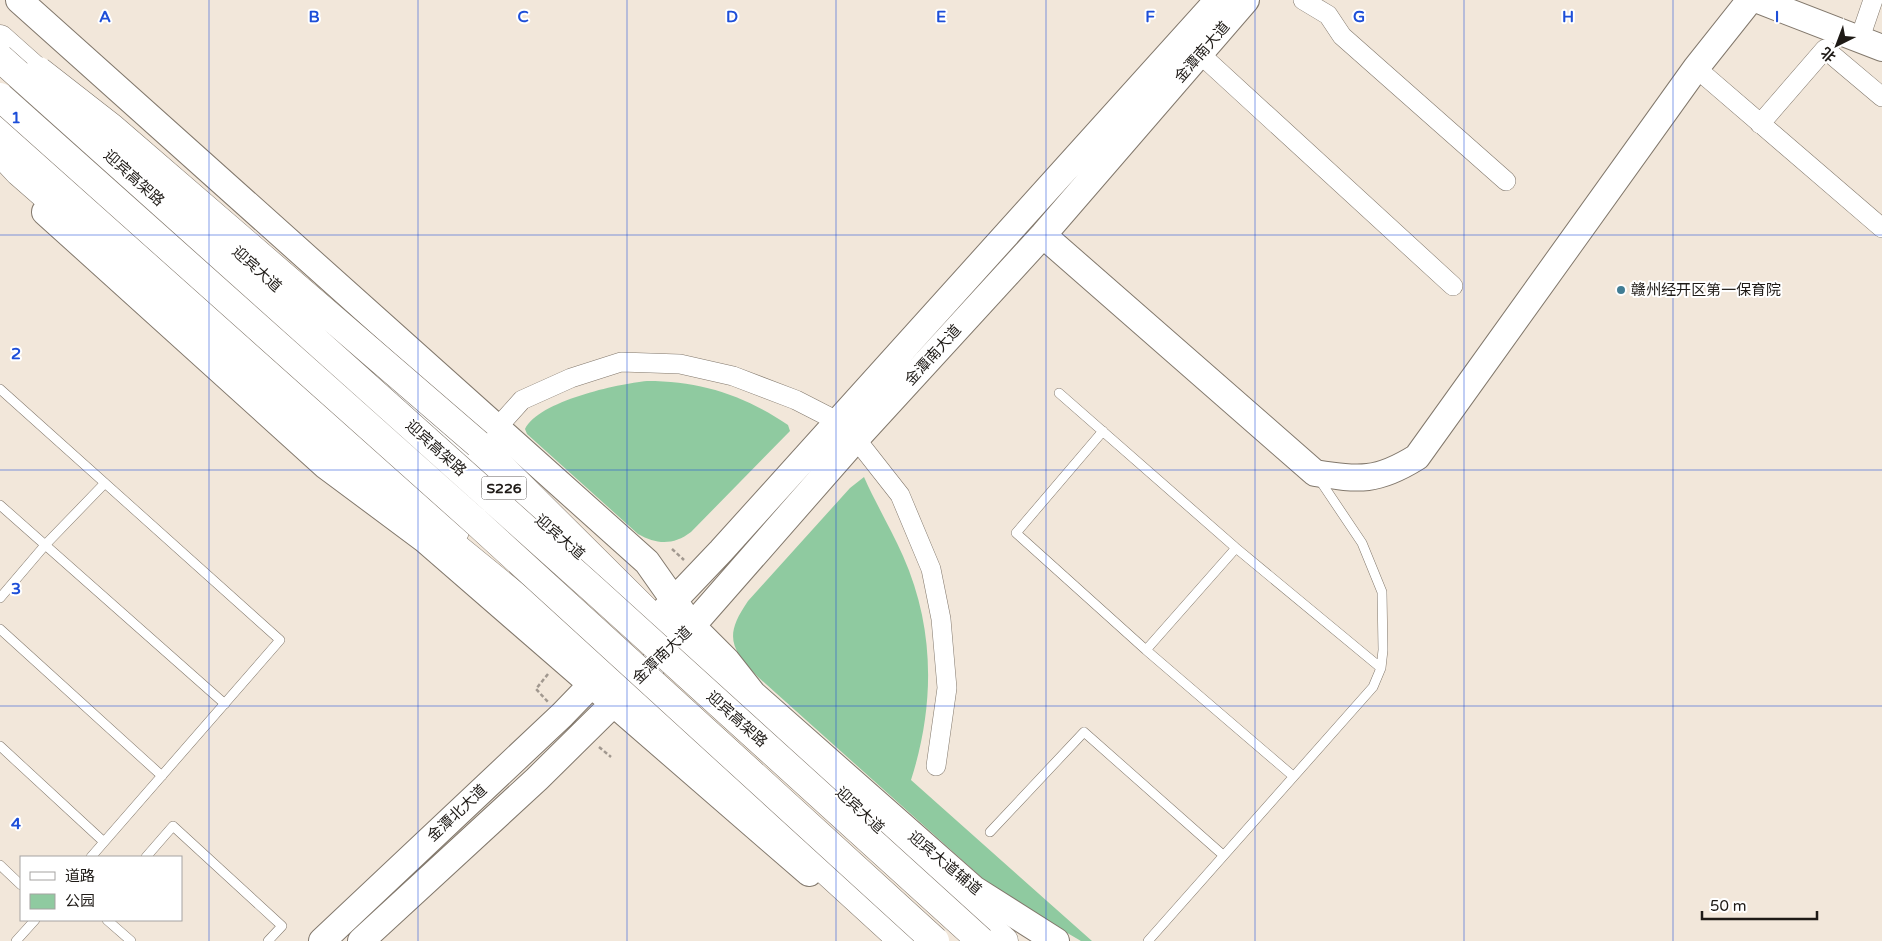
<svg xmlns="http://www.w3.org/2000/svg" width="1882" height="941" font-family="'Varela Round','Noto Sans SC',sans-serif">
	<style>
		.green { fill: #8fcaa0 }
		.lines { fill: none; stroke-linecap: round; stroke-linejoin: round }
		.lane-casing { stroke: #82786c; stroke-width: 10 }
		.street-casing { stroke: #82786c; stroke-width: 20 }
		.secondary-casing { stroke: #82786c; stroke-width: 28 }
		.primary-casing { stroke: #82786c; stroke-width: 29 }
		.highway-casing { stroke: #82786c; stroke-width: 29 }
		.path { stroke: #a1988f; stroke-width: 2.5; stroke-dasharray: 4 2.5; stroke-linecap: butt }
		.lane { stroke: #fff; stroke-width: 9 }
		.street { stroke: #fff; stroke-width: 19 }
		.secondary { stroke: #fff; stroke-width: 26 }
		.primary { stroke: #fff; stroke-width: 28 }
		.highway { stroke: #fff; stroke-width: 28 }
		.highway-bridge-casing { stroke: #82786c; stroke-width: 29; stroke-linecap: butt }
		.highway-bridge { stroke: #fff; stroke-width: 28 }
		.grid { fill: none; stroke: #1d4ed8; stroke-width: 1; stroke-opacity: 0.55 }
		.poi-dot { fill: #417d94; stroke: #fff; stroke-width: 2 }
		.labels { text-anchor: middle; dominant-baseline: central; stroke-width: 4; stroke-linejoin: round; paint-order: stroke }
		.shield { fill: #fff; stroke: #625f5c; stroke-width: 1 }
		.shield-label { font-size: 14px; font-weight: bold; fill: #1e1a16 }
		.street-label { font-size: 15px; fill: #1e1a16; stroke: #fff }
		.poi-label { font-size: 15px; fill: #1e1a16; stroke: #fff; text-anchor: start }
		.grid-label { font-size: 16px; text-anchor: middle; font-weight: bold; fill: #1d4ed8; stroke: #fff; stroke-width: 4; stroke-linejoin: round; paint-order: stroke }
	</style>
	<rect width="100%" height="100%" fill="#f2e7da"/>
	<path class="green" d="M647,381C700,381 744,395 788,425L790,431L691,532C674,545 657,545 638,534L527,434L525,429C539,401 617,384 647,381Z
		M864,477C876,504 891,529 903,556C935,628 935,705 911,780L1092,941H1081L999,893L758,677C730,648 724,636 748,601L850,488Z"/>
	<g class="lines">
		<g class="lane-casing">
			<path id="lane" d="M0,389L280,640L91,857
				M1059,393L1236,548L1381,668
				M1103,431L1016,533L1146,650L1293,776
				M0,505L225,704
				M0,598L46,544L105,483
				M0,629L162,776
				M1146,650L1236,548
				M0,746L104,842
				M990,832L1084,732L1223,855
				M146,857L173,826L282,926L268,941
				M0,865L21,885
				M107,920L131,941
				M16,941L35,920
				M1148,941L1373,687L1381,668L1383,650L1382,592L1362,543L1319,479"/>
		</g>
		<g class="street-casing">
			<path id="street" d="M1303,0L1328,15L1342,36L1506,181
				M1860,38L1873,0
				M1200,54L1453,286
				M1696,68L1882,228
				M1760,124L1825,49L1882,97
				M496,429L522,400L571,378L621,362L680,364L733,376L796,400L839,422
				M856,439L900,495L931,569L941,619L947,688L936,766"/>
		</g>
		<g class="secondary-casing">
			<path id="secondary" d="M19,0L647,562L692,626L727,661L753,694L974,889L1056,941
				M1758,0L1882,48
				M45,212L326,466L424,539L809,873
				M1043,235L1315,473C1360,480 1377,482 1417,457L1696,68L1750,0
				M661,614L721,551L1218,0
				M322,941L562,715L621,654
				M361,941L537,779L692,626L856,439L1043,235L1246,0"/>
		</g>
		<g class="primary-casing">
			<path id="primary" d="M0,39L55,88
				M0,119L455,531
				M325,329L525,507
				M637,604L1004,941
				M588,653L903,941"/>
		</g>
		<g class="highway-casing">
			<path id="highway" d="M0,152L19,172L340,453L606,670
				M478,444L655,620"/>
		</g>
		<path class="path" d="M672,549L684,560
			M548,674L536,689L548,702
			M599,747L611,757"/>
		<use href="#lane" class="lane"/>
		<use href="#street" class="street"/>
		<use href="#secondary" class="secondary"/>
		<use href="#primary" class="primary"/>
		<use href="#highway" class="highway"/>
		<g class="highway-bridge-casing">
			<path id="highway-bridge" d="M0,58L593,589L981,941
				M39,71L112,128L478,444
				M0,97L475,521L935,941"/>
		</g>
		<use href="#highway-bridge" class="highway-bridge"/>
	</g>
	<path class="grid" d="M209,0V941M418,0V941M627,0V941M836,0V941M1046,0V941M1255,0V941M1464,0V941M1673,0V941M0,235H1882M0,470H1882M0,706H1882"/>
	<circle class="poi-dot" cx="1621" cy="290" r="5"/>
	<g class="labels">
		<rect class="shield" x="481.5" y="476.5" width="45" height="23" rx="4"/>
		<g class="shield-label">
			<text x="504" y="488">S226</text>
		</g>
		<g class="street-label">
			<text transform="translate(1202 52) rotate(-49)">金潭南大道</text>
			<text transform="translate(134 178) rotate(42)">迎宾高架路</text>
			<text transform="translate(257 269) rotate(42)">迎宾大道</text>
			<text transform="translate(933 355) rotate(-48)">金潭南大道</text>
			<text transform="translate(436 448) rotate(42)">迎宾高架路</text>
			<text transform="translate(560 537) rotate(41)">迎宾大道</text>
			<text transform="translate(662 655) rotate(-44)">金潭南大道</text>
			<text transform="translate(737 719) rotate(42)">迎宾高架路</text>
			<text transform="translate(860 810) rotate(43)">迎宾大道</text>
			<text transform="translate(457 813) rotate(-43)">金潭北大道</text>
			<text transform="translate(945 863) rotate(40)">迎宾大道辅道</text>
		</g>
		<g class="poi-label">
			<text x="1631" y="290">赣州经开区第一保育院</text>
		</g>
	</g>
	<g class="grid-label">
		<text x="105" y="22">A</text>
		<text x="314" y="22">B</text>
		<text x="523" y="22">C</text>
		<text x="732" y="22">D</text>
		<text x="941" y="22">E</text>
		<text x="1150" y="22">F</text>
		<text x="1359" y="22">G</text>
		<text x="1568" y="22">H</text>
		<text x="1777" y="22">I</text>
		<text x="16" y="123">1</text>
		<text x="16" y="359">2</text>
		<text x="16" y="594">3</text>
		<text x="16" y="829">4</text>
	</g>
	<rect x="20" y="856" width="162" height="65" fill="#ffffff" stroke="#a5a3a2"/>
	<rect x="30" y="872" width="25" height="8" fill="#ffffff" stroke="#a5a3a2"/>
	<text x="65" y="881" font-size="15" fill="#1e1a16">道路</text>
	<rect x="30" y="894" width="25" height="15" fill="#8fcaa0" stroke="#a5a3a2"/>
	<text x="65" y="906" font-size="15" fill="#1e1a16">公园</text>
	<g transform="translate(1837 45) rotate(222)" stroke="#ffffff" stroke-width="4" paint-order="stroke">
	<path d="M0-4L9 19L0 12L-9 19Z" fill="#1e1a16"/>
	<text y="-8" font-size="14" font-weight="bold" text-anchor="middle" fill="#1e1a16">北</text>
	</g>
	<path d="M1702 911v8h115v-8" fill="none" stroke="#1e1a16" stroke-width="2.5"/>
	<text x="1710" y="911" font-size="15" fill="#1e1a16" stroke="#ffffff" stroke-width="4" paint-order="stroke">50 m</text>
</svg>
